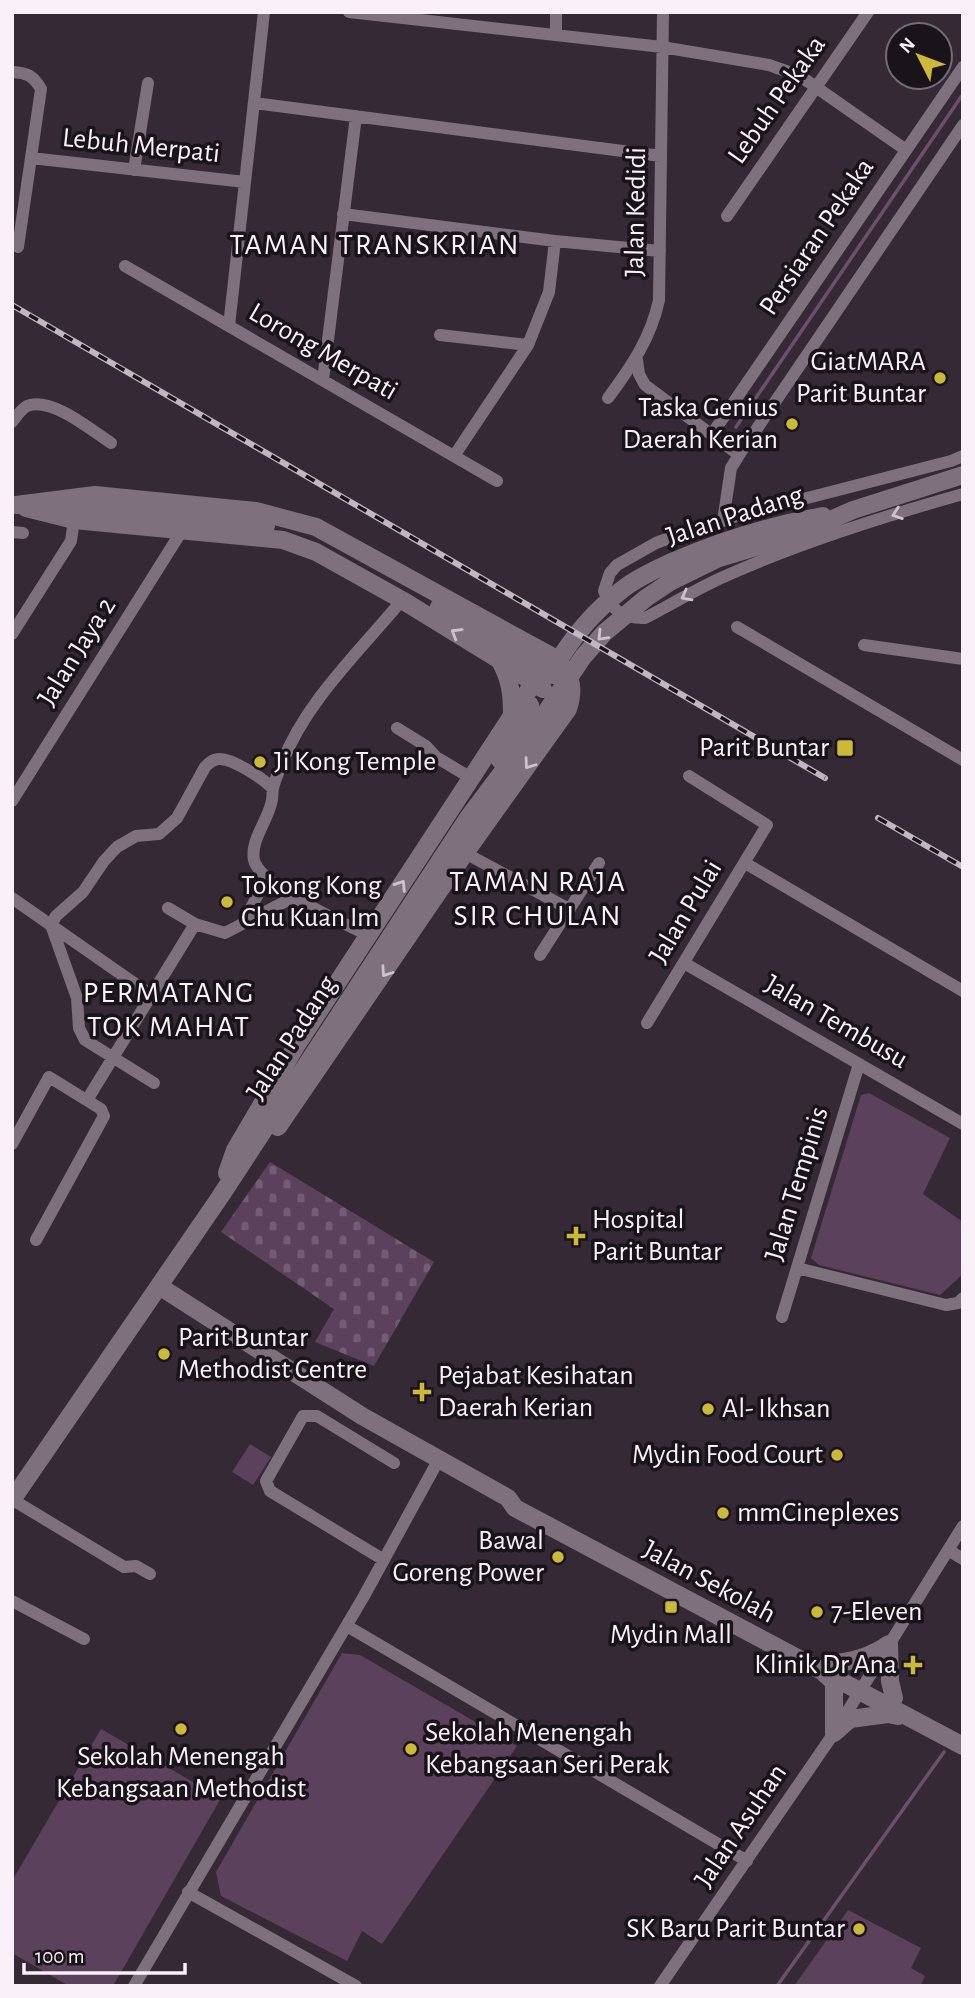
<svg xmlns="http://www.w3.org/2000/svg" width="975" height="1998" font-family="'Alegreya Sans',sans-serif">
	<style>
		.cemetery { fill: url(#cemetery-stones) }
		.park { fill: #5c415c }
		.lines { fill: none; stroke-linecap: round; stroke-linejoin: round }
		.stream { stroke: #6c4e6d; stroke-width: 3.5 }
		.street { stroke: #7f707e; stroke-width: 12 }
		.secondary { stroke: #7f707e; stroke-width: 18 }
		.rail-casing { stroke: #c1b7c0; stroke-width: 6 }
		.rail { stroke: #191419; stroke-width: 3.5; stroke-dasharray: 10; stroke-linecap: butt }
		.oneway { stroke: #cec3cd }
		.poi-dot { fill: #cdb938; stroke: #191419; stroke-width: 2.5 }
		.labels { text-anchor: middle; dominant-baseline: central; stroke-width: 7; stroke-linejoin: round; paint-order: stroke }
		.street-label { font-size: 28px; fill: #f9f0f8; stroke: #191419 }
		.poi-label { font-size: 28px; fill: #f9f0f8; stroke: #191419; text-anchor: start }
		.neighbourhood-label { font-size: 30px; letter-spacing: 2px; fill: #f9f0f8; stroke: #191419 }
	</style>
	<defs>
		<pattern id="cemetery-stones" width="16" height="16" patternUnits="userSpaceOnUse" patternTransform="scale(1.75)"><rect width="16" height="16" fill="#5c415c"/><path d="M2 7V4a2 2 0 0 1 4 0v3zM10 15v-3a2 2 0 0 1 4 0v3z" fill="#745d74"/></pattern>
	</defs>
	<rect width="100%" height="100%" fill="#352935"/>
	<path class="cemetery" d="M270,1162L434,1262L374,1366L315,1342L334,1309L221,1232Z"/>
	<path class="park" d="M869,1093L950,1138L923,1194L963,1222V1274L940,1295L819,1265L811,1258L861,1095Z
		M250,1444L271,1457L253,1485L232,1472Z
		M342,1653L360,1655L517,1746L382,1944L362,1931L347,1961L221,1896L216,1872Z
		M101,1729L221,1798L113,1986H69L12,1953V1881Z
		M848,1910L921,1948L911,1968L925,1976L920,1986H794Z"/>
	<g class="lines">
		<path class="stream" d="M736,427L963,94
			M777,1986L944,1752"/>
		<path class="street" d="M349,12L662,47L769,65L800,76L906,150
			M556,35V12
			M12,72C27,73 33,75 41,89L18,247
			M254,103L661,156
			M31,158L245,182
			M134,170L148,83
			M343,214L555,241L660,251
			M727,216L868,12
			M125,266L497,481
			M229,326L264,12
			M440,335L528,345
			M637,360L639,374L645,385L739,455
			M323,380L356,116
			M608,398C631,367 651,338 659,300L663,12
			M12,422C17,416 21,409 27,406C51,396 91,430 111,443
			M712,434L963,67
			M454,456L528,345L549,292L555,241
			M963,456L951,461L710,523L656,543L617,565L610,573L604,591C610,610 625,619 645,618C670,605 695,590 721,578C798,543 881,517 963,494
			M723,521L731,468L739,455L963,125
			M12,532L23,533
			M737,627L963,760
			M12,634L71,541L74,520
			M864,645L963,659
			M397,728L426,746L436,757L471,778
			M12,801L183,529
			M465,853L569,909
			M745,863L963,991
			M12,898L151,995
			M168,908L195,924L225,933L294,897
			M244,922L266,878
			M368,935C343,923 260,886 254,860C250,842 267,821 271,804C273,799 272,793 273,788C275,780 279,771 282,763C306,701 360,651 402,600
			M540,955L599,863
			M684,963L963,1124
			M647,1023L767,825L689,776
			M154,1083L85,1040L79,1028L77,998L51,925L56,916L83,892L104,861L117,847L136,836L159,834L177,818L205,767C209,763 213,759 219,759C232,758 264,779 273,789
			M87,1100L195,924
			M12,1144L49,1077L101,1109L104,1116L36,1240
			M797,1268L946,1305L958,1303L963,1298
			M782,1317L859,1064
			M13,1500L124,1567L136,1566L150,1574
			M948,1550L963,1559
			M384,1560L270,1491L266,1481L303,1416H317L394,1463
			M12,1601L84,1639
			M347,1626L747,1861
			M188,1892L356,1986
			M134,1986L364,1596L439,1459
			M660,1986L834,1733L963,1526"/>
		<path class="secondary" d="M16,505L95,495L256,511L316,527L551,656C570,671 576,685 568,709L465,853L278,1127
			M26,508L74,520L283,540L316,552L402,600L498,659L543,689
			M67,508L197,516L266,526
			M439,607L553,675
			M500,661C510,679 512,693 512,714
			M553,670C571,638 594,611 623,589C638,577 657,569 674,561C722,540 772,525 823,516
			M500,760L530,705
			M227,1173L235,1150L296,1046L551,656
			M159,1286L362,1416L508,1498L515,1508L963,1746
			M12,1500L220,1197L468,818L534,730L583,657L604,633L646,598L670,582L719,558L797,535L853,510L963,475
			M889,1644L890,1681L894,1698
			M829,1664C852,1662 870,1657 889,1644
			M825,1674L834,1682V1733
			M834,1733L850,1719L888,1714L898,1716"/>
		<g class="rail-casing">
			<path id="rail" d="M12,305L825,778
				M878,818L963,867"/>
		</g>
		<use href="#rail" class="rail"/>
	</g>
	<defs><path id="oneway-chevron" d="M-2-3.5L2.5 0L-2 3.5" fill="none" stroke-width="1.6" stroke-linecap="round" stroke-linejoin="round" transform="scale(1.75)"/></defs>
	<g class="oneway">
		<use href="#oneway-chevron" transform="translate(897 514) rotate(161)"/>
		<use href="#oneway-chevron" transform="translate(686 596) rotate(152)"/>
		<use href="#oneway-chevron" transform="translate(456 633) rotate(-149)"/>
		<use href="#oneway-chevron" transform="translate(602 636) rotate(134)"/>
		<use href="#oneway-chevron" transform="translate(529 764) rotate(126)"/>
		<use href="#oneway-chevron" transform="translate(401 885) rotate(-57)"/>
		<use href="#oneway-chevron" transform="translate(386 972) rotate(124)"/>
	</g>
	<g class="poi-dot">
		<circle cx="940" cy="378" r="7"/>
		<circle cx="792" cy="424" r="7"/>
		<rect x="836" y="739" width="18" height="18" rx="3.5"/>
		<circle cx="260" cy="762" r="7"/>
		<circle cx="227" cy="902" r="7"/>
		<path d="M572.5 1225.5h7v7h7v7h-7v7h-7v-7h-7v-7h7z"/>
		<circle cx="164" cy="1354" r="7"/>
		<path d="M418.5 1381.5h7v7h7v7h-7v7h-7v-7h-7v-7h7z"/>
		<circle cx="708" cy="1409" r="7"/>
		<circle cx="837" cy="1455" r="7"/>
		<circle cx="723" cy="1513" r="7"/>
		<circle cx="558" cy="1557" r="7"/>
		<rect x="664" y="1600" width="14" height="14" rx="3.5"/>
		<circle cx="817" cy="1612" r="7"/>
		<path d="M909.5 1654.5h7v7h7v7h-7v7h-7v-7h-7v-7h7z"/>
		<circle cx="181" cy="1729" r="7"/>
		<circle cx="411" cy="1749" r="7"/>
		<circle cx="859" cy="1929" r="7"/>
	</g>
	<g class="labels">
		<g class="street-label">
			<text transform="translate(777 100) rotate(-55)">Lebuh Pekaka</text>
			<text transform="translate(141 146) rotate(6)">Lebuh Merpati</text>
			<text transform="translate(636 212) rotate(-89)">Jalan Kedidi</text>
			<text transform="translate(817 237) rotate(-56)">Persiaran Pekaka</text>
			<text transform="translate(323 352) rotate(30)">Lorong Merpati</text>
			<text transform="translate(735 516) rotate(-18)">Jalan Padang</text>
			<text transform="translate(77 652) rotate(-58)">Jalan Jaya 2</text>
			<text transform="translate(686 912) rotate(-59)">Jalan Pulai</text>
			<text transform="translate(836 1022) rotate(30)">Jalan Tembusu</text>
			<text transform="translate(292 1038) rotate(-57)">Jalan Padang</text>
			<text transform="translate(797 1184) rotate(-73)">Jalan Tempinis</text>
			<text transform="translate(709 1582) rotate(28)">Jalan Sekolah</text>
			<text transform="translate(741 1826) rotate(-56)">Jalan Asuhan</text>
		</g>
		<g class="poi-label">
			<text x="926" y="362" text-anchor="end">GiatMARA<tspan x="926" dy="32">Parit Buntar</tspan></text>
			<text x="778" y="408" text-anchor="end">Taska Genius<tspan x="778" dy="32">Daerah Kerian</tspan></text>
			<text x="829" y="748" text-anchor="end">Parit Buntar</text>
			<text x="274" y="762">Ji Kong Temple</text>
			<text x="241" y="886">Tokong Kong<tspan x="241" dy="32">Chu Kuan Im</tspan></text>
			<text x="592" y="1220">Hospital<tspan x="592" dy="32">Parit Buntar</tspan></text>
			<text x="178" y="1338">Parit Buntar<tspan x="178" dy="32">Methodist Centre</tspan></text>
			<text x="438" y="1376">Pejabat Kesihatan<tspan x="438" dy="32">Daerah Kerian</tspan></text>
			<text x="722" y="1409">Al- Ikhsan</text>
			<text x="823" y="1455" text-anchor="end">Mydin Food Court</text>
			<text x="737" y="1513">mmCineplexes</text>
			<text x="544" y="1541" text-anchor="end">Bawal<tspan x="544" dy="32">Goreng Power</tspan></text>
			<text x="831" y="1612">7-Eleven</text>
			<text x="671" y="1635" text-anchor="middle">Mydin Mall</text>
			<text x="897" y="1665" text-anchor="end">Klinik Dr Ana</text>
			<text x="425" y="1733">Sekolah Menengah<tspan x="425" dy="32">Kebangsaan Seri Perak</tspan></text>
			<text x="181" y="1757" text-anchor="middle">Sekolah Menengah<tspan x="181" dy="32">Kebangsaan Methodist</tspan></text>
			<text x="845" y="1929" text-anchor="end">SK Baru Parit Buntar</text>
		</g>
		<g class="neighbourhood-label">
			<text x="375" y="245">TAMAN TRANSKRIAN</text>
			<text x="538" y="882">TAMAN RAJA<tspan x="538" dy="34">SIR CHULAN</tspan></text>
			<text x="169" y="993">PERMATANG<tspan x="169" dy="34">TOK MAHAT</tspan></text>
		</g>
	</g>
	<rect width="975" height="1998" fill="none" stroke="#f9f0f8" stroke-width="28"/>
	<g transform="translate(919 56) rotate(312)"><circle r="33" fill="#191419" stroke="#736c72" stroke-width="2"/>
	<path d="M0-5L12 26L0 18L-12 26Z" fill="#cdb938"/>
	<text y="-10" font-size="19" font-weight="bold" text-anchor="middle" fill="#f9f0f8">N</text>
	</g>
	<path d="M24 1963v10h161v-10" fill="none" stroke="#f9f0f8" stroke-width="3.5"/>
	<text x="35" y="1963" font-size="21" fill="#f9f0f8" stroke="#191419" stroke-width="5" paint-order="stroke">100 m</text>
</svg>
